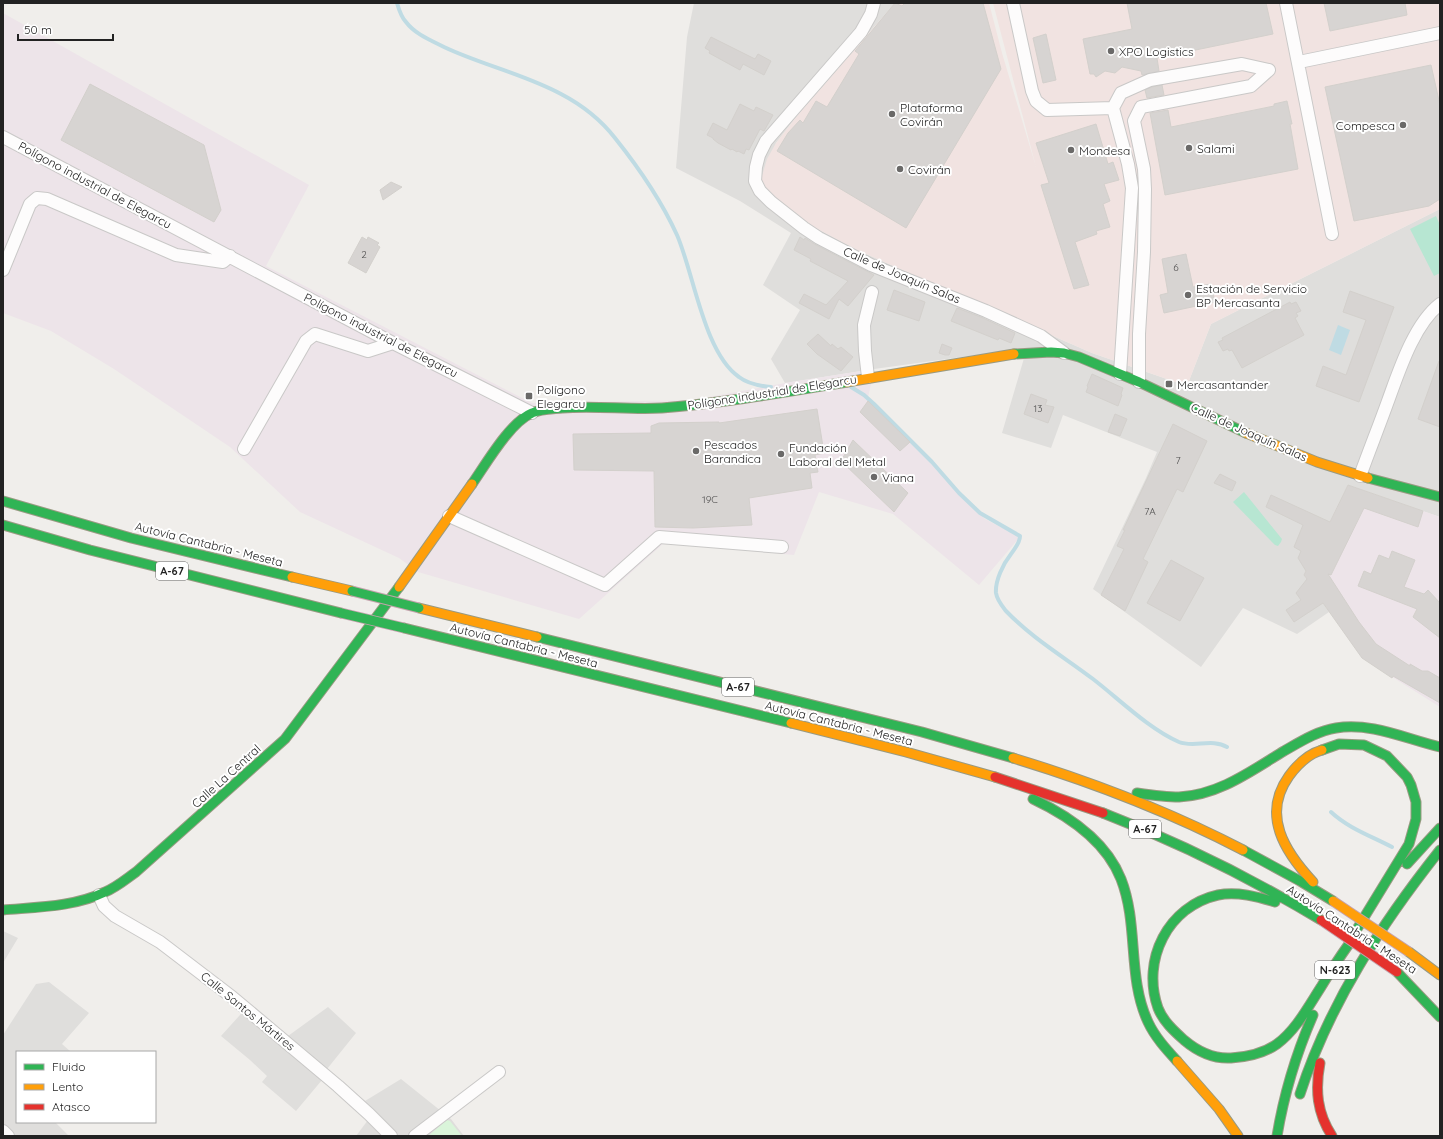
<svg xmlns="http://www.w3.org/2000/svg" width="1443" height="1139" font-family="Quicksand,sans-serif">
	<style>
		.residential { fill: #dfdedc }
		.commercial { fill: #f1e3e1 }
		.industrial { fill: #ede4e9 }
		.park { fill: #daf5da }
		.pitch { fill: #b7e6d2 }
		.water { fill: #bfdbe3 }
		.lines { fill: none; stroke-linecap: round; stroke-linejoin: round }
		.stream { stroke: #bfdbe3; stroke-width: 4 }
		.building { fill: #d7d4d2; stroke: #d3d0cc }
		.street-casing { stroke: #c9c8c7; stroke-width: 14 }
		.fast-casing { stroke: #999a82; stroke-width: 11 }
		.slow-casing { stroke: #999a82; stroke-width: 11 }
		.jam-casing { stroke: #999a82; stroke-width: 11 }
		.street { stroke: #fdfcfc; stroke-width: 12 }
		.fast { stroke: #30b455; stroke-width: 9 }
		.slow { stroke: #ff9f0a; stroke-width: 9 }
		.jam { stroke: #e5322d; stroke-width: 9 }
		.fast-bridge-casing { stroke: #c5a2ac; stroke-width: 11; stroke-linecap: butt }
		.slow-bridge-casing { stroke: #c5a2ac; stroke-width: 11; stroke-linecap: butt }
		.jam-bridge-casing { stroke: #c5a2ac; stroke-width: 11; stroke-linecap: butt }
		.fast-bridge { stroke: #30b455; stroke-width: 9 }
		.slow-bridge { stroke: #ff9f0a; stroke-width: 9 }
		.jam-bridge { stroke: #e5322d; stroke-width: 9 }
		.poi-dot { fill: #6a6968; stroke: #fff; stroke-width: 1.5 }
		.labels { text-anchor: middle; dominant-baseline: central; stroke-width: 4; stroke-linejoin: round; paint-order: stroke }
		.number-label { font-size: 10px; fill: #4f4e4e }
		.shield { fill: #fff; stroke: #646464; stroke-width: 1 }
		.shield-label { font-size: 11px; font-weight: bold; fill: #222 }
		.poi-label { font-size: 12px; fill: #222; stroke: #fff; text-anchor: start }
		.street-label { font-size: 12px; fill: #222; stroke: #fff }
	</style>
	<rect width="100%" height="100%" fill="#f0eeeb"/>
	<path class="residential" d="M694,3H895L797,116L776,143L764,188L810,225L857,250L1092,353L1187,386L1211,324L1440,209V517L1348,485L1304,575L1329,612L1297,634L1243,608L1201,667L1093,589L1146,478L1157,452L1063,415L1051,448L1002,433L1027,348L874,369L785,383L771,359L800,310L763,285L791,233L740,201L676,168L687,37Z
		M3,931L18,938L3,963Z
		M49,982L89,1013L62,1044L71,1052H17V1122H55L69,1136H3V1035L36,984Z
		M249,1005L288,1036L328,1007L356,1033L327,1069L365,1101L401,1079L451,1119L464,1136H356L368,1120L322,1080L296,1111L262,1082L267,1076L250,1060L221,1036Z"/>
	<path class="commercial" d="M895,3H989L1002,53L1036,167L993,3H1440V209L1211,324L1187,386L1092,353L857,250L810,225L764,188L761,179L767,159L776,143L797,116Z"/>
	<path class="industrial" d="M3,13L309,185L266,266L532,403L693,400L785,383L874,369L868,398L932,462L960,496L985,519L1020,537L979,585L893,514L819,492L794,555L664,543L579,619L418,572L399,558L300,512L230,447L114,369L51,331L3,313Z
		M1348,485L1440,517V707L1362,658L1304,575Z"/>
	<path class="park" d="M447,1120L450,1121L462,1136H428Z"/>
	<path class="pitch" d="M1436,216L1440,225V273L1434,276L1410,229Z
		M1244,492L1282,539L1281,542L1278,546L1275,545L1233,502Z"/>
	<path class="water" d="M1338,325L1350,330L1341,355L1329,350Z"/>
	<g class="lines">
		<path class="stream" d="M397,3C399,10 401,17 406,22C415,34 430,40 444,47C482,65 524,74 561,94C582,105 601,120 615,138C639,168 661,200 677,235C694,274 704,353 739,377C748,384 760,386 771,387
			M851,387L864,395L874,404L932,462L959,493L980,513L1020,536C1020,543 1015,548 1011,554C1003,564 995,581 996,593C997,600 1002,606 1006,611C1032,638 1064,657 1093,679C1119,699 1149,729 1179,742C1194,748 1212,738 1227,747
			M1331,812C1348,828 1371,836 1392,847"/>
	</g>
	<path class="building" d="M895,3L902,6L905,3H983L1001,69L906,228L777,151L788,133L800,120L803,123L816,101L827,107L859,54L855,51Z
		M1127,3H1266L1273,34L1157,58L1159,71L1142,75L1141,71L1122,67L1115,73L1105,71L1096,77L1094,74H1090L1083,39L1132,29Z
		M1324,3H1405L1407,15L1330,31Z
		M1046,34L1056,80L1043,83L1033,38Z
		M711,37L755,59L758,54L771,61L764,75L743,64L740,70L709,53L710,51L705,48Z
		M1431,65L1440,105V199L1429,206L1354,221L1325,87Z
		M90,84L204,145L221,210L214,222L61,140Z
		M1162,85L1164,95L1147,98L1145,90L1152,87Z
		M1287,101L1292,124H1290L1298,169L1165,195L1150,113L1168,110L1171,127L1274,106V104Z
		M740,104L754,111L756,107L773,115L764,131L760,129L749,150L746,149L744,154L738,151L737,152L732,149L731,150L718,143L713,139V138L707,135L713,123L727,130Z
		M1096,124L1108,164L1113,162L1119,180L1104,184L1110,201L1103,204L1110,227L1096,231L1097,234L1075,242L1089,285L1074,289L1041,185L1049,183L1036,143Z
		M391,182L402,187L383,200L380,190Z
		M362,237L367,240L368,237L379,243L377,245L380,247L366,273L348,263Z
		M800,237L804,240L805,238L816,245L874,275L848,306L839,299L829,319L799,303L804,294L826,305L848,281L810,261L811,259L794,250Z
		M1186,254L1193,287L1211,284L1215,302L1164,313L1160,295L1168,293L1162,259Z
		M894,290L925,302L919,321L887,310Z
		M1350,291L1394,307L1359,402L1316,386L1323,366L1346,375L1366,320L1343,312Z
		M1290,302L1291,304L1296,302L1301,311L1296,313L1298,316L1295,318L1304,335L1242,368L1232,350L1229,351L1228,349L1223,351L1218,342L1223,340L1222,338Z
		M957,308L983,318L1015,333L1011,343L999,338L998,340L951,321Z
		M818,334L831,346L832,344L838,349L841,347L853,357L841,371L817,354L807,344Z
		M942,344L952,348L949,355H945L939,353Z
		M1439,361H1440V427L1418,419Z
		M1092,374L1123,388L1121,394L1122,395L1118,406L1086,392L1088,387L1087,386Z
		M1031,394L1047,400L1045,405L1054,407L1048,423L1024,414Z
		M868,401L910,442L900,451L860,412Z
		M817,409L824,453L815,455L818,472L810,473L812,488L749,498L752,525L693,528L655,527L654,471L574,470L573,434L651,433V426L659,423L719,422V423Z
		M1115,414L1127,419L1120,436L1108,432Z
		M1173,424L1207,441L1183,492L1177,489L1143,559L1148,562L1125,611L1101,595L1124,549L1117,546L1125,530H1123Z
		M853,440L908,493L894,512L841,461Z
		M1220,474L1236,482L1232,491L1214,483Z
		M1348,485L1423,511L1418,527L1364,508L1331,575L1328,574L1359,622L1376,644L1410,666V664L1422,671H1428L1440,678V703L1393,676L1392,678L1362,658L1323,603L1294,622L1286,610L1301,600L1296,593L1307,579L1304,575L1306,571L1298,558L1301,551L1294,547L1303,525L1266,507L1271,495L1330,522Z
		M1392,551L1415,560L1404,587L1424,594L1428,590L1440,603V638L1413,617L1417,609L1358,586L1364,571L1371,574L1379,555L1389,559Z
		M1171,560L1204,578L1180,621L1147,603Z"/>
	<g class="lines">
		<g class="street-casing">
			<path id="street" d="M874,3L871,14L861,32L766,141L759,155L756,167L755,181L760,191L771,202L804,228L819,238L871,265L986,311L1041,336L1064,353
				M1013,3L1032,91L1036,101L1047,110L1113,108L1121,93L1150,80L1242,64L1269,70
				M1286,3L1332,234
				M1299,62L1440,33
				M1113,108L1128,164L1132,188L1120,374
				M3,137L393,343L532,413
				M3,270L30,204L37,198L47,199L176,255L223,262L230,256
				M868,377L865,351L864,325L872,292
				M1139,382V334L1144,252L1145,189L1144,169L1134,121L1141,107L1251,86L1269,70
				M244,449L306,341L315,334L368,351L393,343
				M1360,476C1369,451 1379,426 1388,401C1399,371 1414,324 1440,304
				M449,516L605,585L659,537L782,547
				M99,895L104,906L115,916L160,942L232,997L338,1086L369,1114L391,1136
				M3,1131L8,1136
				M415,1136L499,1072"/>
		</g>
		<g class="fast-casing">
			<path id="fast" d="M1014,354L1051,352L1064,353L1079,357L1139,382L1246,433
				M1368,478L1440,497
				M472,484C486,464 510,422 532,413C541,409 553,409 562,408C595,405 628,410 662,408C724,403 786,392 847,382
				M3,501L131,538L292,577
				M3,525L90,550L341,613
				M404,628L791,723
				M537,637L922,732L1013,758
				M1322,750L1339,744L1364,745L1387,756L1407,777L1411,785L1416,802V819L1409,844L1357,929
				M1137,793C1151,795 1165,797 1179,797C1219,795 1251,771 1284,751C1300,742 1317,731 1336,728C1371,722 1406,739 1440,747
				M1033,799C1069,816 1106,841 1121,879C1139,925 1127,977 1148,1022C1155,1037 1166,1049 1177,1061
				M1103,813C1181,843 1249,877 1321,920
				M1243,850L1300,881L1333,901
				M1407,864L1440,828
				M1275,902C1258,897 1237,891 1218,895C1168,906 1141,960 1158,1008C1163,1021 1174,1031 1184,1040C1197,1051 1214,1059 1231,1058C1247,1057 1263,1054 1277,1044C1296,1030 1308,1007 1321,987C1330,972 1339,958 1349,944
				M3,910C37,907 74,907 105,892C117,887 126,879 136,872L285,739L399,587
				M1397,972L1440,1017
				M1300,1094C1329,1004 1382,923 1440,850
				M1277,1136C1284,1094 1296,1054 1313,1015"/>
		</g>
		<g class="slow-casing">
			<path id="slow" d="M847,382L1014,354
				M1246,433L1317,462L1368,478
				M292,577L352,591
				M399,587L472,484
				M419,608L537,637
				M791,723L906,752L995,777
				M1013,758C1092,782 1170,812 1243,850
				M1313,882C1285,852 1261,815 1289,776C1297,765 1308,754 1322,750
				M1409,952L1440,975
				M1177,1061L1219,1109L1238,1136"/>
		</g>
		<g class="jam-casing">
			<path id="jam" d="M995,777L1103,813
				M1320,1063C1315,1090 1317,1113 1332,1136"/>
		</g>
		<use href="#street" class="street"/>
		<use href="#fast" class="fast"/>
		<use href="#slow" class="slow"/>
		<use href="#jam" class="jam"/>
		<g class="fast-bridge-casing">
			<path id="fast-bridge" d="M352,591L419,608
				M341,613L404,628"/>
		</g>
		<g class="slow-bridge-casing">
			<path id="slow-bridge" d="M1333,901L1409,952"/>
		</g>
		<g class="jam-bridge-casing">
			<path id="jam-bridge" d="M1321,920L1397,972"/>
		</g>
		<use href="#fast-bridge" class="fast-bridge"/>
		<use href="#slow-bridge" class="slow-bridge"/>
		<use href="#jam-bridge" class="jam-bridge"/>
	</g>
	<g class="poi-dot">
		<circle cx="1111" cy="51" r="4"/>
		<circle cx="892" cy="114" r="4"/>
		<circle cx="1403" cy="125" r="4"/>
		<circle cx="1189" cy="148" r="4"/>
		<circle cx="1071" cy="150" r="4"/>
		<circle cx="900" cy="169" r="4"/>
		<circle cx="1188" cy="295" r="4"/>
		<rect x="1165" y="380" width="8" height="8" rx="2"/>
		<rect x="525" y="392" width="8" height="8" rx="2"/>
		<circle cx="696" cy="451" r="4"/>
		<circle cx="781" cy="454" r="4"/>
		<circle cx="874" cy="477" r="4"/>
	</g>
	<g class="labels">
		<g class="number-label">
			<text x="364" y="254">2</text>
			<text x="1176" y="267">6</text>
			<text x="1038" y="408">13</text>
			<text x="1178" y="460">7</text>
			<text x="710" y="499">19C</text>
			<text x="1150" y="511">7A</text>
		</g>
		<g class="shield">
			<rect x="156" y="562" width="32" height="18" rx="3"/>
			<rect x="722" y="678" width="32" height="18" rx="3"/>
			<rect x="1129" y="820" width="32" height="18" rx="3"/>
			<rect x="1315" y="961" width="40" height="18" rx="3"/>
		</g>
		<g class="shield-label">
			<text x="172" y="571">A-67</text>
			<text x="738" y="687">A-67</text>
			<text x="1145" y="829">A-67</text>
			<text x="1335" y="970">N-623</text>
		</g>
		<g class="poi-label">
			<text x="1119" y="51">XPO Logistics</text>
			<text x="900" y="107">Plataforma<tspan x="900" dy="14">Covirán</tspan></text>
			<text x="1395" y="125" text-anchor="end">Compesca</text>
			<text x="1197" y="148">Salami</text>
			<text x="1079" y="150">Mondesa</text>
			<text x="908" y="169">Covirán</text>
			<text x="1196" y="288">Estación de Servicio<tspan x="1196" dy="14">BP Mercasanta</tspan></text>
			<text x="1177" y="384">Mercasantander</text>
			<text x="537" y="389">Polígono<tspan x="537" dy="14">Elegarcu</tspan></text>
			<text x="704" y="444">Pescados<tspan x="704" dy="14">Barandica</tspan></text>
			<text x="789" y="447">Fundación<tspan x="789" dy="14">Laboral del Metal</tspan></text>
			<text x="882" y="477">Viana</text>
		</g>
		<g class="street-label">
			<text transform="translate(95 185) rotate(28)">Polígono industrial de Elegarcu</text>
			<text transform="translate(902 275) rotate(23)">Calle de Joaquín Salas</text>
			<text transform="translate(381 335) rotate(27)">Polígono industrial de Elegarcu</text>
			<text transform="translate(772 392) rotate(-9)">Polígono industrial de Elegarcu</text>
			<text transform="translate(1249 432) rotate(24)">Calle de Joaquín Salas</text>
			<text transform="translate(209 544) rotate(14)">Autovía Cantabria - Meseta</text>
			<text transform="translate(524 645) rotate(14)">Autovía Cantabria - Meseta</text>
			<text transform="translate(839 723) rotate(14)">Autovía Cantabria - Meseta</text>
			<text transform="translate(226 776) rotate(-42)">Calle La Central</text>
			<text transform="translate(1352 929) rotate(33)">Autovía Cantabria - Meseta</text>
			<text transform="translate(248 1011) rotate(39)">Calle Santos Mártires</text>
		</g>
	</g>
	<rect width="1443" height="1139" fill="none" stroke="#222222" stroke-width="8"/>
	<rect x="16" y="1051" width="140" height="72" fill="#ffffff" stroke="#a7a7a7"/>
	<rect x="24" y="1064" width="20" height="6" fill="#30b455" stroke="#a7a7a7"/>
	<text x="52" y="1071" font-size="12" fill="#222222">Fluido</text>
	<rect x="24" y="1084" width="20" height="6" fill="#ff9f0a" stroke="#a7a7a7"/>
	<text x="52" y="1091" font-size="12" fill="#222222">Lento</text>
	<rect x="24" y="1104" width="20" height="6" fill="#e5322d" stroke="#a7a7a7"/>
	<text x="52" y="1111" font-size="12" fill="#222222">Atasco</text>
	<path d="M18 34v6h95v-6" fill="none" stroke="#222222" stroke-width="2"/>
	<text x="24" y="34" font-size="12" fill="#222222" stroke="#ffffff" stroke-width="3" paint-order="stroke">50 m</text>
</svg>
